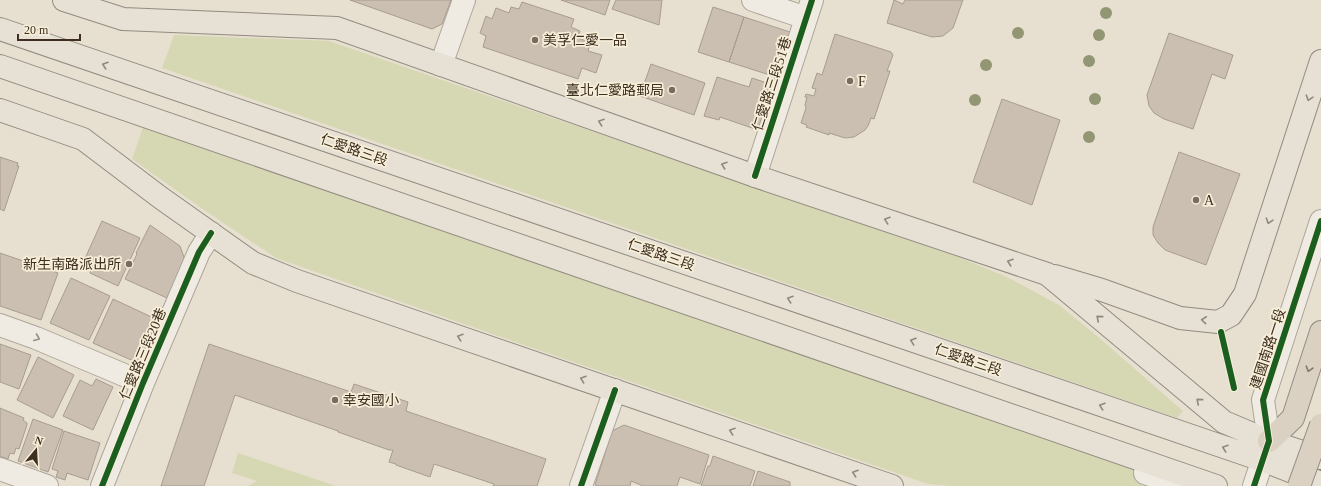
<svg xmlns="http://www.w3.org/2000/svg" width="1321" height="486" font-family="'Times New Roman','Noto Sans TC',serif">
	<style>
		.green { fill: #d6d7b3 }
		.building { fill: #cbbfb2; stroke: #a89c90 }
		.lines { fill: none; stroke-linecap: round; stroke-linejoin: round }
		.minor-casing { stroke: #ada599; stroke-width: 24 }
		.major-casing { stroke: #928b80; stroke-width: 24 }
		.highway-casing { stroke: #928b80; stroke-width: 24 }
		.minor { stroke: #efebe3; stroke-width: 22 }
		.major { stroke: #e6e1d4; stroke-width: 22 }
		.highway { stroke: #dad1c2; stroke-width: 22 }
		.highway-bridge-casing { stroke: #928b80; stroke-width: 24; stroke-linecap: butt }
		.highway-bridge { stroke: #dad1c2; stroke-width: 22 }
		.cycleway-casing { stroke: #f7eed8; stroke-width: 8 }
		.cycleway { stroke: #1b5e20; stroke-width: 6 }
		.tree { fill: #929673 }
		.oneway { stroke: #92887a }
		.oneway2 { stroke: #968c82 }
		.oneway3 { stroke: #847769 }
		.poi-dot { fill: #786c5e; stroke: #f7eed8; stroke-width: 1.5 }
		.labels { text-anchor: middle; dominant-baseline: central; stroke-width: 3.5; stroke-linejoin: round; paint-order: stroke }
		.poi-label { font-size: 14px; fill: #3d2e20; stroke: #f7eed8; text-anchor: start }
		.street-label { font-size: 14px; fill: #3d2e20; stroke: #f7eed8 }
	</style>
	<rect width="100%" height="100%" fill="#e7e0d1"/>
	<path class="green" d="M174,35L329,41L958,257L1007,277L1059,305L1097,336L1183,411L1177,418L162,68Z
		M143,127L1157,477L1155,486H951L928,484L501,337L276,258L204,210L132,159Z
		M238,453L336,486H248L257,481L232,473Z"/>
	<path class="building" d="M350,0H451L442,24L432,29Z
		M561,0H610L605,15Z
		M616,0H662L659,25L612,9Z
		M894,0L903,4L905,0H963L953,28L943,36L932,37L887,23Z
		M522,2L574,19L571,27L580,31L577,38L590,42L588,51L602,55L596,73L582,68L578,79L483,47L486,36L480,33L486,16L492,19L496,8L509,13L511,7L519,9Z
		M713,7L744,17L729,62L698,52Z
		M744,17L793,33L779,78L729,62Z
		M1169,33L1233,55L1225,79L1212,74L1193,129L1164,119L1154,113L1149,106L1147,95Z
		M835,34L891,52L893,55L887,71H890L874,119L871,118L868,126L865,130L854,137L845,138L829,133V135L806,127L807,125L801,123L806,108L805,105L807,97H805L806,94L814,96L816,89L812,88L817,73L822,75Z
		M651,64L705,83L694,115L640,96Z
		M717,77L749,87L752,78L773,85L758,130L720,117L719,120L704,116Z
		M1002,99L1060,120L1032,205L973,182Z
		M1179,152L1240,174L1206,265L1165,250L1158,243L1153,235V227Z
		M0,157L18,163L17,166H19L4,211L0,209Z
		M102,221L140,238L118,286L90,273L91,269L82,265Z
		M150,225L180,246L185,260L167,298L125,279L137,254L136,253Z
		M0,253L58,273L41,320L0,306Z
		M71,278L110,296L89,340L50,323Z
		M113,299L158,320L138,363L93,343Z
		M0,344L31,355L19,389L0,382Z
		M209,344L351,392L354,384L408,402L406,411L546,459L537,486H493L494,484L434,464L430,477L396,465V464L389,462L393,450H389L338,432V431L235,395L204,486H161Z
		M38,357L74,375L53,418L17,400Z
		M96,379L113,387L93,430L63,416L80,380L92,386Z
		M0,408L24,418L23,420L27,423V425L19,449L16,448L14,454L10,453L8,459L0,456Z
		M33,419L63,430L48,472L18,461Z
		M624,425L709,455L700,484L680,477L677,486H643L631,481L630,486H599L595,485L612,431Z
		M64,431L100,443L88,480L67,473L65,480L56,477L58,471L52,469Z
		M713,456L755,471L750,486H701L708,466H710Z
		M758,471L790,482V486H753Z"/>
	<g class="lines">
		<g class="minor-casing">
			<path id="minor" d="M753,0L806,18
				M441,65L464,0
				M755,176L812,0
				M0,325L36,338L143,383
				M0,469L47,486
				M1145,473L1182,486
				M102,486L143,383L199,252L211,233
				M581,486L615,390
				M1254,486L1269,441L1263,400L1321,221"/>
		</g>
		<g class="major-casing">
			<path id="major" d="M64,0L123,19L337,28L755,176L1047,274L1224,422L1269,441L1321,458
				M0,29L1262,460L1321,483
				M0,66L1216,486
				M0,110L83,139L161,198L253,263L297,281L892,486
				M1055,276L1102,290L1180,318L1218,322L1231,315L1245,294L1321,61"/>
		</g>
		<g class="highway-casing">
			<path id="highway" d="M1269,441L1293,418L1321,332"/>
		</g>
		<use href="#minor" class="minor"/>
		<use href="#major" class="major"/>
		<use href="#highway" class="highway"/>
		<g class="highway-bridge-casing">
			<path id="highway-bridge" d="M1299,486L1321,425"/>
		</g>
		<use href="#highway-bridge" class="highway-bridge"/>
		<g class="cycleway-casing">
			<path id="cycleway" d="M755,176L812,0
				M1221,332L1234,388
				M102,486L143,383L199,252L211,233
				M581,486L615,390
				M1254,486L1269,441L1263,400L1321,221"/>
		</g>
		<use href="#cycleway" class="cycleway"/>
	</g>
	<g class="tree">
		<circle cx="1106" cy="13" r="6"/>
		<circle cx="1018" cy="33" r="6"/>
		<circle cx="1099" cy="35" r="6"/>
		<circle cx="1089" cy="61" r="6"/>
		<circle cx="986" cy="65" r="6"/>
		<circle cx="1095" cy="99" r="6"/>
		<circle cx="975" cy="100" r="6"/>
		<circle cx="1089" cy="137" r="6"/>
	</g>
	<defs><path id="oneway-chevron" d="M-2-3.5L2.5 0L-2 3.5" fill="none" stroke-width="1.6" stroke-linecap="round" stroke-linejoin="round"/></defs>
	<g class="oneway">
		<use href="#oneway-chevron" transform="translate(105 65) rotate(-161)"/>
		<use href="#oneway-chevron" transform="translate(1309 98) rotate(108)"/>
		<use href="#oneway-chevron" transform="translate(601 122) rotate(-161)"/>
		<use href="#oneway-chevron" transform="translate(724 165) rotate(-161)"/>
		<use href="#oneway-chevron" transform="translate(887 220) rotate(-161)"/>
		<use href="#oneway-chevron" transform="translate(1269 221) rotate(108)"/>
		<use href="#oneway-chevron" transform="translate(1010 262) rotate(-161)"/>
		<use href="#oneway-chevron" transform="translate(790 299) rotate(-161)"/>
		<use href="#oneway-chevron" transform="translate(1099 318) rotate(-140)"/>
		<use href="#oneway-chevron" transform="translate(1204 320) rotate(-174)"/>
		<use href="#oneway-chevron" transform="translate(460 337) rotate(-161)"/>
		<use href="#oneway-chevron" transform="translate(913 341) rotate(-161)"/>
		<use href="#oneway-chevron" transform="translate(583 379) rotate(-161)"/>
		<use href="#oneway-chevron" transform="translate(1199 401) rotate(-140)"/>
		<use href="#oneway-chevron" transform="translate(1102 406) rotate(-161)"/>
		<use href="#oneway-chevron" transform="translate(732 431) rotate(-161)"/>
		<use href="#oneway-chevron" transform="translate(1225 448) rotate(-161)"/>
		<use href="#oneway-chevron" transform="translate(855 473) rotate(-161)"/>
	</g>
	<use class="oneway2" href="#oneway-chevron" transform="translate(37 338) rotate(22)"/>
	<use class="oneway3" href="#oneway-chevron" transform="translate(1309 369) rotate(107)"/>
	<g class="poi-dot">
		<circle cx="535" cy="40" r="4"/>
		<circle cx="850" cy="81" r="4"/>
		<circle cx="672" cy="90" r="4"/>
		<circle cx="1196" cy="200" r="4"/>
		<circle cx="129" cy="264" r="4"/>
		<circle cx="335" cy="400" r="4"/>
	</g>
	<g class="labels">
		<g class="poi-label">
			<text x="543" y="40">美孚仁愛一品</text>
			<text x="858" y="81">F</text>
			<text x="664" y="90" text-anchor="end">臺北仁愛路郵局</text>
			<text x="1204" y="200">A</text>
			<text x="121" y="264" text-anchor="end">新生南路派出所</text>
			<text x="343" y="400">幸安國小</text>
		</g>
		<g class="street-label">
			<text transform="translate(772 84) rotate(-72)">仁愛路三段51巷</text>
			<text transform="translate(354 150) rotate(19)">仁愛路三段</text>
			<text transform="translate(661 255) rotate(19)">仁愛路三段</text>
			<text transform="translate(1268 349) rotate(-72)">建國南路一段</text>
			<text transform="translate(143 354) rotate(-67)">仁愛路三段20巷</text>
			<text transform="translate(968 360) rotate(19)">仁愛路三段</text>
		</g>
	</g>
	<g transform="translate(36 450) rotate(18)" stroke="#f7eed8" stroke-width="3" paint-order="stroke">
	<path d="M0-3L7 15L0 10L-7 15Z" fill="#3d2e20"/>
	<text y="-6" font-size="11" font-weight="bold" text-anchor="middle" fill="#3d2e20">N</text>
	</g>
	<path d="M18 34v6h62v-6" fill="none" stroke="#3d2e20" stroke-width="2"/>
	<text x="24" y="34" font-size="12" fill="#3d2e20" stroke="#f7eed8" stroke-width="3" paint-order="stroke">20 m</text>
</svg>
